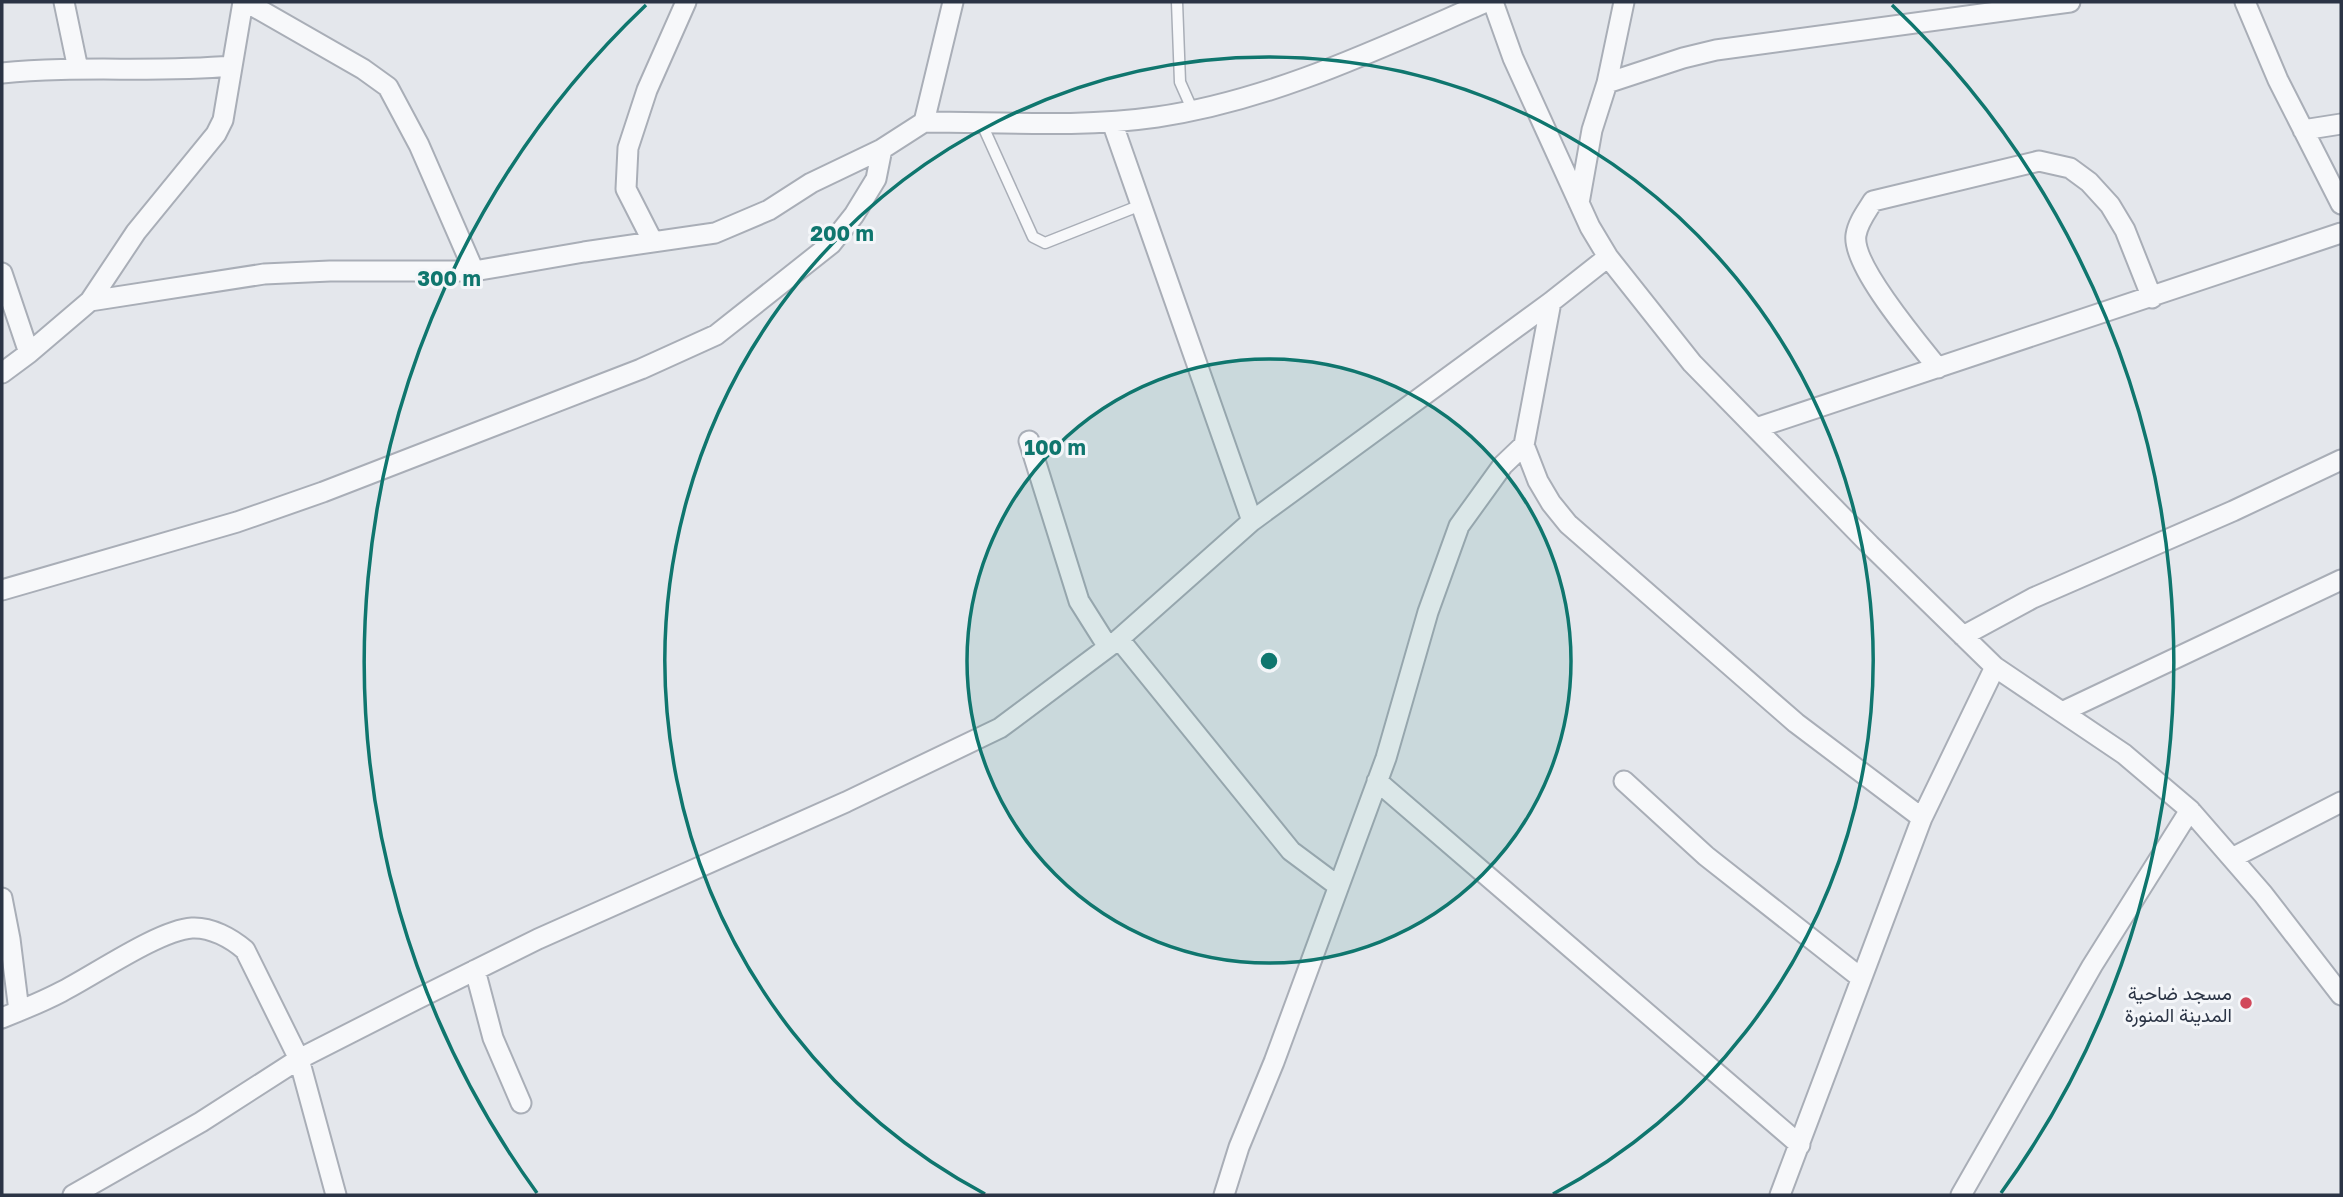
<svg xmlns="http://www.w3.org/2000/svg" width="2343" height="1197" font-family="'Golos Text',Vazirmatn,sans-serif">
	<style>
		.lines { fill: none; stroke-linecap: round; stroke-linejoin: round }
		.service-casing { stroke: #a9aeb7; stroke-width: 13 }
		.minor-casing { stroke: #a9aeb7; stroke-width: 23 }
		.service { stroke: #f7f8fa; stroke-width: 10 }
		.minor { stroke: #f7f8fa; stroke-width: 19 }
		.ring { fill: none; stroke: #0f766e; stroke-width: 3.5 }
		.poi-dot { fill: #d1495b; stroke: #f4f6f9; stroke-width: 2.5 }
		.labels { text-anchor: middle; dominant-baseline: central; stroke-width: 6; stroke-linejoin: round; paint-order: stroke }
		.poi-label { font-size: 19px; fill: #2b3445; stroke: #f4f6f9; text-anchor: end }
		.centre { fill: #0f766e; stroke: #f4f6f9; stroke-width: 3.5 }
		.ring-label { font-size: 21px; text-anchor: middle; font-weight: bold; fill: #0f766e; stroke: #f4f6f9; stroke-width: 6; stroke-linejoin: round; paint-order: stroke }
	</style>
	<rect width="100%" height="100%" fill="#e4e7ec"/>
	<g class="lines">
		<g class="service-casing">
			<path id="service" d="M1177,2L1180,82L1192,109
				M981,122L1033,237L1045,243L1141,205"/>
		</g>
		<g class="minor-casing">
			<path id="minor" d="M64,2L78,69
				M246,2L363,69L388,87L419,145L474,271
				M953,2L924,122C1001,122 1080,128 1157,117C1273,100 1380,48 1486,2
				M1493,2L1513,58L1590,227L1608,257L1692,363L1870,545L1995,667L2124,754L2190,810L2263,894L2341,995
				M2245,2L2278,80L2341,204
				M2,73C78,65 155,73 231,66
				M1607,83L1624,2
				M1112,122L1252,521
				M2303,130L2341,124
				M1579,203L1592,130L1607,83L1683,58L1716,50L2070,2
				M653,242L626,189L628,148L647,90L686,2
				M2,273L29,353
				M90,301L136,232L216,134L223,120L243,2
				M1551,302L1524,445L1538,481L1551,503L1568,524L1796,723L1922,818
				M1938,368C1918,343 1851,265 1856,235C1858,222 1867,211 1873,201L2039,161L2070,168L2089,182L2110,205L2125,230L2152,298
				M2,373L29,353L90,301L264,274L330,271H474L584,252L715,233L769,210L811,183L882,149L924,122
				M1756,428L2341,233
				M1029,441L1079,601L1108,647
				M2,590L237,522L323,492L641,369L716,335L831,244L854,215L876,179L882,149
				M1963,636L2033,598L2233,511L2341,460
				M1119,639L1291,851L1338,886
				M2064,711L2341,580
				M1377,781L1800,1145
				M1624,781L1706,856L1861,978
				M2232,858L2341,802
				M2,898L10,939L19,1011
				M475,970L493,1038L521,1103
				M2,1018C22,1010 42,1002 61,992C93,976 159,930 192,928C211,927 231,938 245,950L299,1059L336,1195
				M73,1195L201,1122L299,1059L415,1000L538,939L846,802L1000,728L1119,639L1252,521L1551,302L1608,257
				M1224,1195L1239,1147L1274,1062L1386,758L1428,612L1459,526L1503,465L1524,445
				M1780,1195L1922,818L1995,667
				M1961,1195L2092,966L2190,810"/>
		</g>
		<use href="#service" class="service"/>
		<use href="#minor" class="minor"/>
	</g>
	<circle cx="1269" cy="661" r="302" fill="#0f766e" fill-opacity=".12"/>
	<g class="ring">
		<circle cx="1269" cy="661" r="302"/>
		<path d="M985 1194A604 604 0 1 1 1553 1194"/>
		<path d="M537 1193A905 905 0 0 1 646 5M1892 5A905 905 0 0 1 2001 1193"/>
	</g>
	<circle class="poi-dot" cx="2246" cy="1003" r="7"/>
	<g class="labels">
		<g class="poi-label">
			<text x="2232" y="992">مسجد ضاحية<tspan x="2232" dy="22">المدينة المنورة</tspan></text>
		</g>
	</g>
	<circle cx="1269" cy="661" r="10" class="centre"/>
	<g class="ring-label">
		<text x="842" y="241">200 m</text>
		<text x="449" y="286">300 m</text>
		<text x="1055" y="455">100 m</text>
	</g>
	<rect width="2343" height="1197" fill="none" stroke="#2b3445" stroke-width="7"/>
</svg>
